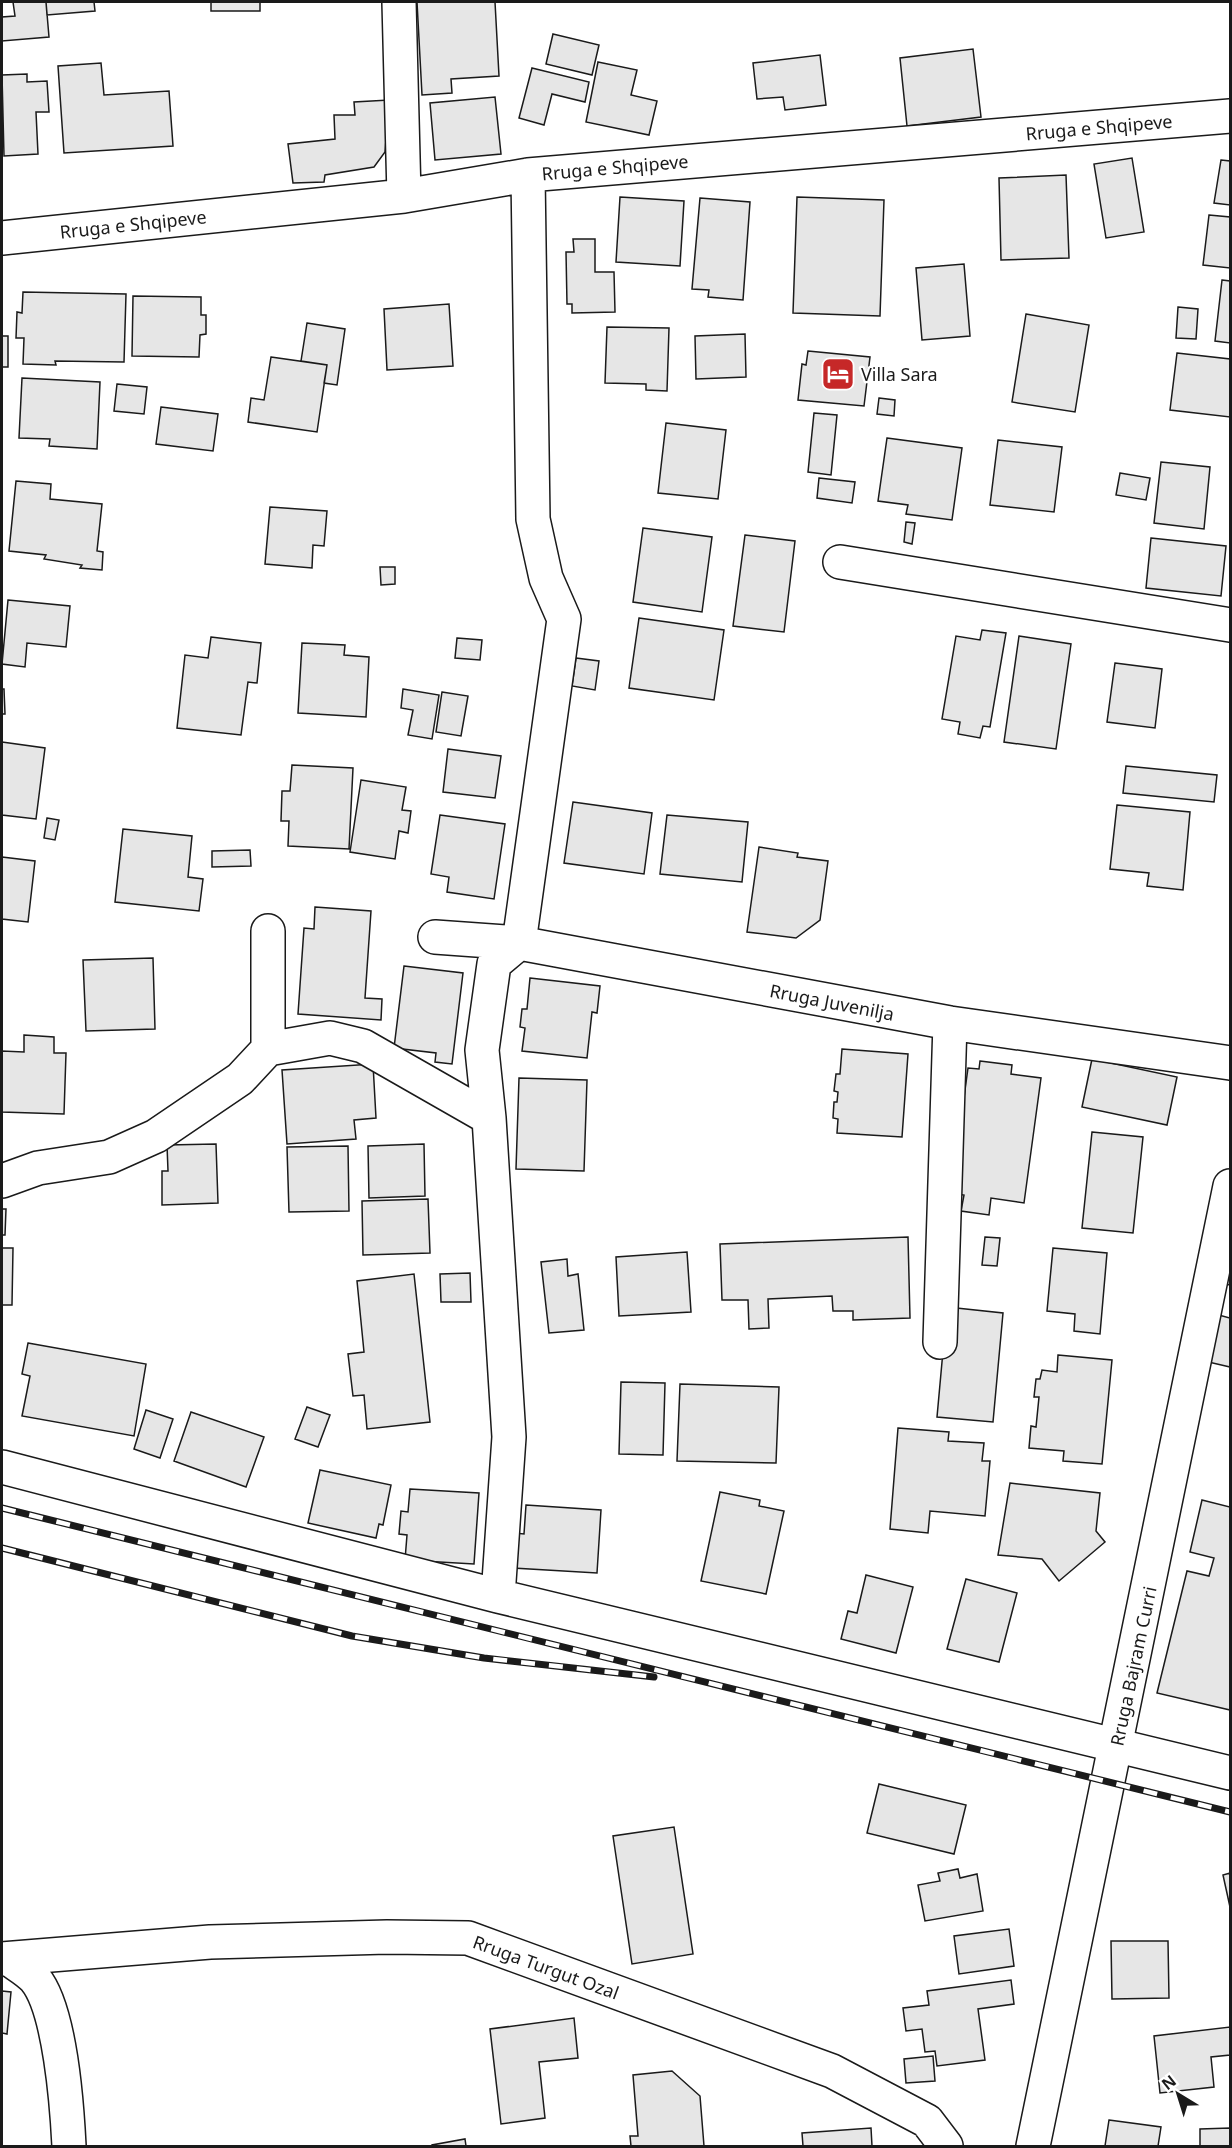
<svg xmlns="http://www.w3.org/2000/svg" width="1232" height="2148" font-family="'Noto Sans',sans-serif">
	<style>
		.building { fill: #e6e6e6; stroke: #1a1a1a; stroke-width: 1.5 }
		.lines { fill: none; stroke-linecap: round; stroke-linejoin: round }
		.minor-casing { stroke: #1a1a1a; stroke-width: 36 }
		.major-casing { stroke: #1a1a1a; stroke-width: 36 }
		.minor { stroke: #fff; stroke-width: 33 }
		.major { stroke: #fff; stroke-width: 33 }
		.rail-casing { stroke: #1a1a1a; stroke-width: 7 }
		.rail { stroke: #fff; stroke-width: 4.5; stroke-dasharray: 14; stroke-linecap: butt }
		.labels { text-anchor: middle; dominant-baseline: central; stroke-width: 4.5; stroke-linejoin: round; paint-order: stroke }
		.street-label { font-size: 18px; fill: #1a1a1a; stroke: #fff }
		.poi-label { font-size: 18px; fill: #1a1a1a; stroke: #fff; text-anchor: start }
	</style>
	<rect width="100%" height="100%" fill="#fff"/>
	<path class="building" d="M13,2H46L49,37L2,41V17L15,16Z
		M46,2H94L95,11L47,15Z
		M211,2H260V11H211Z
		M417,2H495L499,76L451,79L452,93L422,95Z
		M553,34L599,45L592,75L546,64Z
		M973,49L981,117L907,126L900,58Z
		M820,55L826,105L785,110L783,97L757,99L753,63Z
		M598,62L637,70L631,95L657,101L649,135L586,122Z
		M101,63L104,95L169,91L173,146L64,153L58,66Z
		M532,68L589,82L585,102L552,94L544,125L519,118Z
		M27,74V82L47,81L49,112H36L38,154L4,156L2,75Z
		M495,97L501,154L435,160L430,103Z
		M389,100L385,152L374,167L325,175L324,182L293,183L288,144L335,139L334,115H355L354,102Z
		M1132,158L1144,232L1106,238L1094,164Z
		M1221,160L1230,161V205L1214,203Z
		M1066,175L1069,258L1001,260L999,178Z
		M620,197L684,201L680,266L616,262Z
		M797,197L884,200L880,316L793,313Z
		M700,198L750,202L743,300L708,297L709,290L692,289Z
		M1209,215L1230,217V268L1203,265Z
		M573,239H595V272H614L615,312L572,313V304H567L566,252H574Z
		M964,264L970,336L922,340L916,268Z
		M1222,280L1230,281V343L1215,341Z
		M23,292L126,294L124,362L55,361L56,365L23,364L24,338H16L17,312L22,313Z
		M133,296L201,297V315H206V334L200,335L199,357L132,356Z
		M449,304L453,366L387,370L384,309Z
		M1178,307L1198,309L1196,339L1176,338Z
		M1026,314L1089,325L1075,412L1012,402Z
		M307,323L345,329L337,385L324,383L327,365L301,361Z
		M607,327L669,328L667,391L646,390V384L605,383Z
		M745,334L746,377L696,379L695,336Z
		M2,336H8V367H2Z
		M808,351L870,357L864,406L798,400L802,364L806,365Z
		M1177,353L1230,359V417L1170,410Z
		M271,357L327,365L317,432L248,422L251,398L264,400Z
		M22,378L100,382L97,449L49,446L50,439L19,438Z
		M117,384L147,387L144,414L114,411Z
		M879,398L895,400L894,416L877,414Z
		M161,407L218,414L213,451L156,444Z
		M814,413L837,415L831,475L808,472Z
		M666,423L726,430L718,499L658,493Z
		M887,438L962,448L952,520L906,514L908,505L878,501Z
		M998,440L1062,447L1054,512L990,505Z
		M1161,462L1210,467L1204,529L1154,523Z
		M1120,473L1150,478L1146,500L1116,495Z
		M819,478L855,482L852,503L817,498Z
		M16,481L51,484L50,499L102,504L97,551L103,552L102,570L80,568L82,565L44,559L46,555L9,551Z
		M270,507L327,511L324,546L313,545L312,568L265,564Z
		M906,522L915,523L912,544L904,542Z
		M643,528L712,537L702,612L633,602Z
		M745,535L795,541L784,632L733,626Z
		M1151,538L1226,546L1221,596L1146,588Z
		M380,567H395V584L381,585Z
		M8,600L70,606L66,647L27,643L25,667L2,664Z
		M639,618L724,630L714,700L629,688Z
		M982,630L1006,633L990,727L983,726L980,738L958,734L960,722L942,719L956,636L980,640Z
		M1019,636L1071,644L1056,749L1004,742Z
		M211,637L261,643L257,683L248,682L241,735L177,728L185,655L208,658Z
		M457,638L482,640L480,660L455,658Z
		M302,643L345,645L344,655L369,657L366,717L298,713Z
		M576,658L599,661L595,690L572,686Z
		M1115,663L1162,669L1155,728L1107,722Z
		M2,689H4L5,714H2Z
		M403,689L439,695L432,739L408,735L413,710L401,708Z
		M442,692L468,696L461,736L436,732Z
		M2,742L45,748L36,819L2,815Z
		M448,749L501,756L495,798L443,792Z
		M292,765L353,768L349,849L288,846L289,821H281L282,791H290Z
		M1126,766L1217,775L1214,802L1123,793Z
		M361,780L406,787L402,810L411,811L408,833L399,831L395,859L350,852Z
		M573,802L652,813L644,874L564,863Z
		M1117,805L1190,812L1183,890L1147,886L1149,873L1110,869Z
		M440,815L505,824L494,899L447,892L449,877L431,874Z
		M667,815L748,822L742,882L660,874Z
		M47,818L59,820L55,840L44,838Z
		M123,829L192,836L188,877L203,879L199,911L115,902Z
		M759,847L798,853L797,857L828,861L820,920L796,938L747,932Z
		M250,850L251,866L212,867V851Z
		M2,857L35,861L28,922L2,919Z
		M315,907L371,911L365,998L382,999L381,1020L298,1014L304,928L314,929Z
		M153,958L155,1029L86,1031L83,960Z
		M404,966L463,973L452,1064L435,1062L436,1053L394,1048Z
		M530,978L600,986L597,1013L592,1012L587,1058L522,1051L525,1028L520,1027L522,1009H527Z
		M24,1035L54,1037V1053H66L64,1114L2,1112V1051L24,1052Z
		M842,1049L908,1054L902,1137L837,1133L838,1119L833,1118L834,1102H837L838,1092L834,1091L836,1074H840Z
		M1092,1059L1177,1077L1167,1125L1082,1107Z
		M980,1061L1012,1065L1011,1074L1041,1078L1024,1203L991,1198L989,1215L961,1211L964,1195L951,1193L968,1068L979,1069Z
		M373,1064L376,1118L354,1120L356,1139L287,1144L282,1070Z
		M519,1078L587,1080L584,1171L516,1169Z
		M1092,1132L1143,1137L1133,1233L1082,1228Z
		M216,1144L218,1203L162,1205V1171H168L167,1145Z
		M424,1144L425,1196L369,1198L368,1146Z
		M348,1146L349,1211L289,1212L287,1147Z
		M428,1199L430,1253L363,1255L362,1201Z
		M2,1209H6L5,1235H2Z
		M908,1237L910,1318L853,1320V1311H833L832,1296L768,1299L769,1328L749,1329L748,1300H722L720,1244Z
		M985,1237L1000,1238L997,1266L982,1265Z
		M1230,1247V1285L1221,1283Z
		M2,1248H13L12,1305H2Z
		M1053,1248L1107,1253L1100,1334L1074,1331L1075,1314L1047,1311Z
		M687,1252L691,1312L619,1316L616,1257Z
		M567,1259L568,1276L578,1274L584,1330L549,1333L541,1262Z
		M470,1273L471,1302H441L440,1274Z
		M414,1274L430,1422L367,1429L364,1395L353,1396L348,1354L364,1352L357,1281Z
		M947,1307L1003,1313L993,1422L937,1417Z
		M1215,1314L1230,1318V1367L1204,1361Z
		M28,1343L146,1364L134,1436L22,1416L30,1376L22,1374Z
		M1058,1355L1112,1360L1102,1464L1063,1461L1064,1451L1029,1448L1031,1426L1036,1427L1039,1397H1034L1036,1379H1040L1042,1370L1057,1372Z
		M621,1382L665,1383L663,1455L619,1454Z
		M680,1384L779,1387L776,1463L677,1461Z
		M307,1407L330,1415L318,1447L295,1439Z
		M146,1410L173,1419L160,1458L134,1449Z
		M191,1412L264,1437L246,1487L174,1461Z
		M898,1428L949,1432L948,1441L984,1443L982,1461H990L985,1516L930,1511L928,1533L890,1529Z
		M320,1470L391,1485L383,1525L379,1524L376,1538L308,1523Z
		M1010,1483L1100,1493L1096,1531L1105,1542L1059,1581L1042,1559L998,1555Z
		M410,1489L479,1493L474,1564L405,1560L407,1535L399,1534L401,1511L408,1512Z
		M720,1492L760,1500L759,1506L784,1511L766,1594L701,1581Z
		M1202,1500L1230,1507V1710L1157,1693L1187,1571L1209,1576L1214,1558L1190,1552Z
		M526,1505L601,1510L597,1573L513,1568L515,1533L524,1534Z
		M866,1575L913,1587L896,1653L841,1639L848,1611L857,1613Z
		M966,1579L1017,1593L999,1662L947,1649Z
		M879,1784L966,1805L954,1854L867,1833Z
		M674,1827L693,1954L632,1964L613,1836Z
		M958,1869L960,1878L977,1874L983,1911L925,1921L918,1885L940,1881L938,1873Z
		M1230,1873V1907L1223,1875Z
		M1009,1929L1014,1966L959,1974L954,1936Z
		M1111,1941H1168L1169,1998L1112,1999Z
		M1011,1980L1014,2004L978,2009L985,2060L937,2066L935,2051L925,2052L922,2029L906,2031L903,2008L929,2005L927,1991Z
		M2,1991L11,1992L7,2034L2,2033Z
		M574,2018L578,2058L539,2062L545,2118L501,2124L490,2029Z
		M1230,2027V2055L1211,2057L1214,2087L1160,2093L1154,2036Z
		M933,2056L935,2081L906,2083L904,2059Z
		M672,2071L700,2096L704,2146H631L630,2136H638L633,2075Z
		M1109,2120L1161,2127L1158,2146H1105Z
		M871,2128L872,2146H803L802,2133Z
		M1230,2128V2146H1200V2129Z
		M465,2139L466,2146H432V2145Z"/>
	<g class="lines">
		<g class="minor-casing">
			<path id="minor" d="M399,2L404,196
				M2,238L404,196L528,175L1230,116
				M840,562L1230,625
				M435,937L519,943L950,1023L1230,1063
				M268,1049L330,1038L363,1046L489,1118
				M2,1181L38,1168L109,1157L156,1136L240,1079L268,1049V931
				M940,1342L950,1023
				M2,1467L498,1596L1230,1773
				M498,1596L509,1437L489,1118L482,1050L494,964L519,943L564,619L546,578L533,519L528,175
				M2,1959L210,1942L387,1937L468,1938L832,2071L927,2121L946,2146
				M9,1959C17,1965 28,1971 35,1979C60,2009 67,2106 69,2146"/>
		</g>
		<g class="major-casing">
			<path id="major" d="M1033,2146L1230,1186"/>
		</g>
		<use href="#minor" class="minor"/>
		<use href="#major" class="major"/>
		<g class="rail-casing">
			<path id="rail" d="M2,1508L1230,1812
				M2,1548L352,1636L484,1658L654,1677"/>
		</g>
		<use href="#rail" class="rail"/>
	</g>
	<defs>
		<g id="hotel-square" transform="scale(1.725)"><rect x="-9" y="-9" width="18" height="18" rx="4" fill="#c62828" stroke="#fff"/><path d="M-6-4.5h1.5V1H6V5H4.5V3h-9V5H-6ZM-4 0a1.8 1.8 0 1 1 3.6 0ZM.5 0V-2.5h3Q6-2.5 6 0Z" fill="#fff"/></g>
	</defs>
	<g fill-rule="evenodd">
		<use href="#hotel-square" x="838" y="374"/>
	</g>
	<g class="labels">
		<g class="street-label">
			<text transform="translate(1099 127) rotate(-5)">Rruga e Shqipeve</text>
			<text transform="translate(615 167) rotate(-5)">Rruga e Shqipeve</text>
			<text transform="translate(133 224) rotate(-6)">Rruga e Shqipeve</text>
			<text transform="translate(832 1002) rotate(11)">Rruga Juvenilja</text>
			<text transform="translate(1133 1666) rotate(-78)">Rruga Bajram Curri</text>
			<text transform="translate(546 1967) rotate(20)">Rruga Turgut Ozal</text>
		</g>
		<g class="poi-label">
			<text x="861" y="374">Villa Sara</text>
		</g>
	</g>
	<rect width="1232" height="2148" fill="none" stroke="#1a1a1a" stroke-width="6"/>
	<g transform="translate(1178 2094) rotate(322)" stroke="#ffffff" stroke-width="4.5" paint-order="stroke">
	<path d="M0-4.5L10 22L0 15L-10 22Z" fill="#1a1a1a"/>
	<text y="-9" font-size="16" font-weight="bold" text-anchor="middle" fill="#1a1a1a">N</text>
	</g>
</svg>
